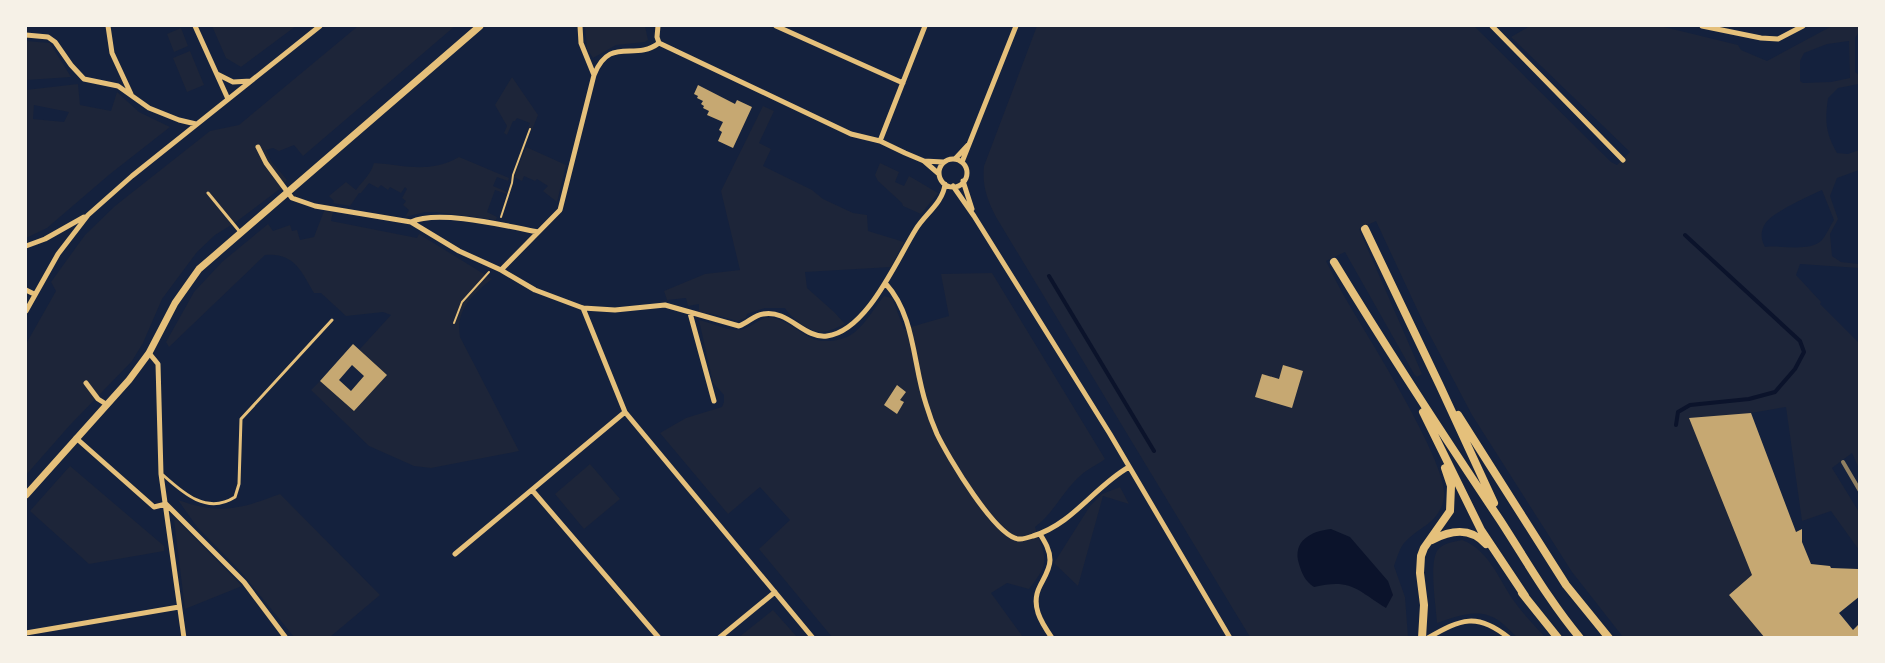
<svg xmlns="http://www.w3.org/2000/svg" width="1885" height="663" font-family="'IBM Plex Serif',serif">
	<style>
		.green { fill: #1d2539; fill-rule: evenodd }
		.water { fill: #0b132b }
		.lines { fill: none; stroke-linecap: round; stroke-linejoin: round }
		.stream { stroke: #0b132b; stroke-width: 4 }
		.building { fill: #c6a872; fill-rule: evenodd }
		.path { stroke: #e5c07b; stroke-width: 2 }
		.service { stroke: #e5c07b; stroke-width: 3 }
		.minor { stroke: #e5c07b; stroke-width: 5 }
		.tertiary { stroke: #e5c07b; stroke-width: 7 }
		.primary { stroke: #e5c07b; stroke-width: 8 }
		.rail { stroke: #918062; stroke-width: 4 }
	</style>
	<rect width="100%" height="100%" fill="#14213d"/>
	<path class="green" d="M212,26H296L241,67L226,58Z
		M358,26H455L303,156L294,145L279,151L273,148L266,150L271,161L287,180L281,188L236,222L215,235L197,252L162,299L143,343L132,361L70,425L26,475V344L56,291L51,282L85,235L115,206L210,131L239,125Z
		M585,26H645L648,40L645,42L616,45L593,58L587,49Z
		M1037,26H1474L1611,162L1617,165L1630,152L1511,37L1530,26H1660L1738,45L1741,50L1767,61L1832,26H1859V32L1855,38V72L1859,75V84L1838,88L1828,98C1825,121 1825,132 1837,153L1848,154L1859,150V170L1837,178L1830,196L1838,219L1830,234L1832,256L1841,262L1859,264V268L1800,264L1796,275L1821,302L1820,304L1859,343V469L1852,453L1832,468L1859,512V550L1831,511L1802,521L1786,407L1751,413L1690,419L1752,575L1729,595L1765,637H1623L1572,572L1472,415L1424,324L1376,221L1359,229L1422,374L1417,377L1414,374L1345,252L1326,261C1334,276 1341,292 1350,306C1369,339 1450,466 1444,498C1439,523 1422,525 1406,541C1400,546 1397,558 1394,566L1405,597L1408,637H1250L996,217C987,199 982,186 984,166ZM1849,41L1850,78L1831,82L1803,83L1800,81V61L1804,53L1827,44ZM1822,190L1834,220C1830,226 1826,236 1821,241C1808,252 1782,245 1765,247C1761,239 1760,232 1765,224C1771,213 1809,196 1822,190Z
		M181,28L188,46L174,52L167,34Z
		M26,41L50,43L71,77L26,80Z
		M190,51L204,85L187,92L173,58Z
		M512,77L538,115L532,130L528,128L530,123L517,118L515,121H513L507,135L504,133L507,126L495,105Z
		M78,84L80,105L111,111L117,92L139,112L170,127L110,174L47,228L26,238V90ZM34,105L69,112L64,122L33,119Z
		M763,106L774,111L759,143L771,149L763,166L812,190L823,199L853,213L867,215L868,231L904,242L891,267L805,272L807,288L834,312L845,324C838,327 829,332 821,332C809,332 790,317 785,308H765L747,314L746,318L737,321L712,314L699,312V304L688,306L686,298L667,300L664,291L705,274L740,270L721,191Z
		M526,147L566,165L557,202L543,191L548,186L537,179L535,181L524,176L522,181L514,177Z
		M459,157L509,178L508,181L497,177L493,186L507,192V194L495,190L487,212L497,217L496,220L436,212H425L405,217L409,210L403,205L406,201L402,198L407,189L405,187L401,193L390,187L388,190L381,185L378,188L369,183L361,193H359L350,206L333,203L334,201L329,196L346,182L356,190C363,180 370,176 374,163C405,165 429,174 459,157Z
		M880,163L899,172L895,182L904,186L909,176L938,193L921,214L903,206L902,203L878,181L875,175Z
		M324,211L333,212L331,221L417,238L419,234L492,279C473,294 455,310 460,337L519,451L431,468L414,466L369,446L311,390L320,381L354,411L386,375L359,350L391,315L383,312L346,316L321,293H314C301,271 295,253 265,255L169,347L166,342L194,292L222,262L268,224L273,231L290,225L292,231L297,230L300,240L314,237Z
		M992,273L1105,459C1097,465 1087,469 1080,476C1063,491 1053,514 1035,527C1046,560 1051,561 1029,589L1007,583L991,593L1023,637H832L759,549L790,520L760,487L728,514L660,433L686,418L722,407L724,402V395L713,383L699,320C711,323 729,331 739,330C752,329 760,315 774,318C787,321 799,332 811,338C823,344 844,341 855,332C866,323 875,307 884,296L892,298L904,329L949,316L941,274Z
		M590,464L620,499L584,529L555,494Z
		M70,466L164,546V551L89,564L30,511Z
		M1120,487L1129,504L1103,496L1078,586L1054,563L1090,506L1102,494Z
		M280,494L380,595L330,637H294L241,572L197,527L178,500C220,515 240,509 280,494Z
		M174,520H177L242,586L185,609Z
		M1462,540C1489,550 1498,578 1514,601C1523,614 1534,625 1545,637H1517C1511,632 1505,625 1498,620C1479,607 1456,616 1437,623C1436,607 1429,564 1437,551C1442,543 1453,542 1462,540Z
		M773,610L797,637H739Z"/>
	<path class="water" d="M1331,529L1350,537L1388,581L1393,595L1386,608C1357,590 1351,578 1314,587C1305,581 1302,574 1299,564C1292,541 1311,531 1331,529Z"/>
	<g class="lines">
		<path class="stream" d="M1049,276L1154,451
			M1676,425L1678,412L1690,405L1749,399L1775,392L1795,369L1804,352L1800,341L1685,235"/>
	</g>
	<path class="building" d="M698,85L735,104L737,100L752,107L733,148L718,141L722,132L719,130L723,122L707,115L709,111L703,108L704,106L701,104L703,101L697,98L698,96L694,94Z
		M353,344L387,375L354,411L320,381ZM352,365L364,376L351,391L339,380Z
		M1283,365L1303,371L1292,408L1255,397L1262,374L1279,379Z
		M897,385L906,392L900,400L904,402L897,414L884,405Z
		M1751,413L1796,532L1802,529V542L1811,564L1830,566L1831,568L1858,569L1860,572V596L1839,613L1853,630L1858,625L1860,638H1765L1729,595L1752,575L1689,418Z"/>
	<g class="lines">
		<path class="path" d="M501,217L512,183L513,175L530,129
			M454,323L462,302L489,272"/>
		<path class="service" d="M208,193L240,232
			M163,475C183,493 207,515 235,497L239,484L241,419L332,320"/>
		<path class="minor" d="M108,26L112,53L131,94
			M195,26L228,99
			M580,26L581,43L594,75
			M658,26L657,37L659,43
			M776,26L903,83
			M1492,26L1623,160
			M1702,26L1761,38L1778,39L1803,26
			M26,35L48,37L55,42L71,65L84,79L118,86L149,108L179,120L196,124
			M659,43L851,134L880,141L905,153L924,161L939,174
			M217,74L233,82L251,81
			M880,141L925,26
			M258,147L266,163L292,198L315,206L411,222L459,251L501,270L535,290L583,308L615,310L665,305L739,326C748,323 754,315 763,314C788,309 804,339 827,336C867,331 896,261 916,229C925,214 943,203 945,184
			M955,159L968,145
			M939 173a14 14 0 1 1 28 0a14 14 0 1 1-28 0Z
			M924,161L943,162
			M962,162L1016,26
			M963,181L972,209
			M953,186L974,216L1110,434L1230,638
			M411,222C438,209 507,226 538,232
			M26,246L45,239L84,217
			M501,270L560,210L594,75C610,35 634,62 659,43
			M886,284C915,316 913,365 926,404C929,414 933,425 937,434C947,455 997,540 1020,539C1024,539 1030,537 1033,536C1073,524 1095,486 1129,467
			M26,290L34,294
			M583,308L625,412L813,638
			M26,311L58,254L88,215L132,176L320,26
			M690,313L714,401
			M149,353L158,364L161,474L184,638
			M86,383L98,399L106,404
			M76,438L154,507L166,504
			M532,490L659,638
			M166,504L244,582L286,638
			M1040,534C1045,542 1050,550 1050,560C1050,569 1044,578 1040,586C1030,605 1041,622 1052,638
			M455,554L625,412
			M26,633L179,607
			M719,638L775,592
			M1428,638C1461,619 1477,612 1509,638"/>
		<path class="tertiary" d="M26,495L129,380L149,353L175,303L199,269L480,26"/>
		<path class="primary" d="M1365,229L1440,386L1494,503
			M1334,262C1387,349 1443,435 1500,520C1526,560 1549,601 1580,638
			M1423,412L1481,530L1525,596
			M1458,415L1566,585L1609,638
			M1432,540C1451,530 1470,527 1486,544
			M1522,593L1558,638
			M1422,638L1424,605L1420,573L1421,556L1424,548L1450,511L1451,486L1445,468"/>
		<path class="rail" d="M1843,462L1860,491"/>
	</g>
	<rect width="1885" height="663" fill="none" stroke="#f6f1e7" stroke-width="54"/>
</svg>
